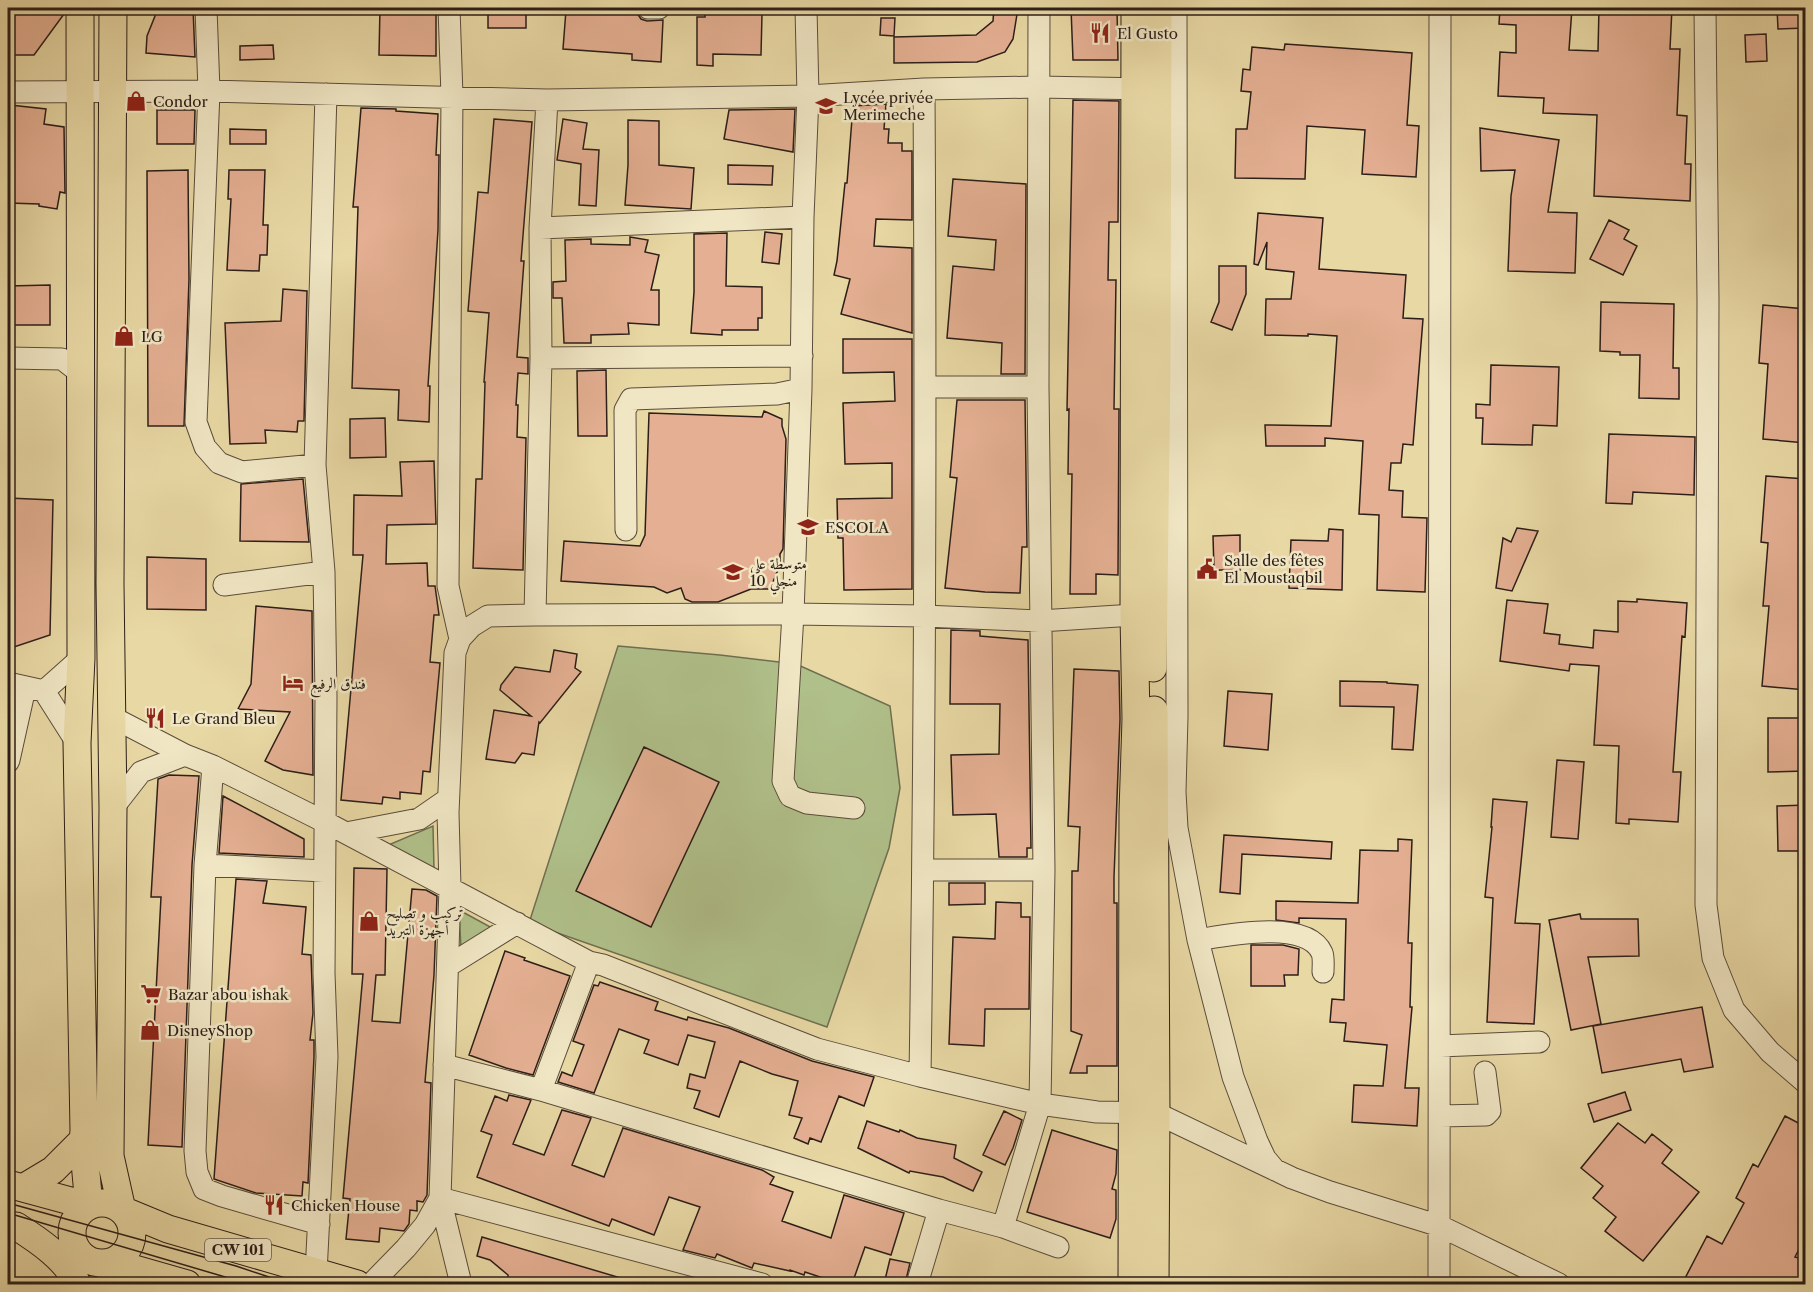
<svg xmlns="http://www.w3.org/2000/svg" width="1813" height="1292" font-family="'Libre Caslon Text',Amiri,serif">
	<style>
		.green { fill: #b0c08a; stroke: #6e6f51; stroke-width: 1.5 }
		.building { fill: #e4af92; stroke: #2c1e18; stroke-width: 1.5 }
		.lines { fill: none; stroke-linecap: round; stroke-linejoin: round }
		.minor-casing { stroke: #5b4c3b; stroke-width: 23 }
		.major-casing { stroke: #2c1e18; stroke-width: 29 }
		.minor { stroke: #f0e6c4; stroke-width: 21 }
		.major { stroke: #e8d8a4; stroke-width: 27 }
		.tram { stroke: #2c1e18; stroke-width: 1.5 }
		.labels { text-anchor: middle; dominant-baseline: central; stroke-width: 5; stroke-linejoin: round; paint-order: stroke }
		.shield { fill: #f0e6c4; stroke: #675a4c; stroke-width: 1.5 }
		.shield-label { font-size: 14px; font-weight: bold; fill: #2c1e18 }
		.poi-label { font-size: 15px; fill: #2c1e18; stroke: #f0e6c4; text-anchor: start }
	</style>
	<rect width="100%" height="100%" fill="#e8d8a4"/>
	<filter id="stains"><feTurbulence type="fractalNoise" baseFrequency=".00333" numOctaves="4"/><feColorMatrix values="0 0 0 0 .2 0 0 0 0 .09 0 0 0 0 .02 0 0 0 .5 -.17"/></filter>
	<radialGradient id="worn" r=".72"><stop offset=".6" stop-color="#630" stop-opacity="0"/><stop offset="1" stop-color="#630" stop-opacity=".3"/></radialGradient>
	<path class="green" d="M618,646L720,655L796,664L890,706L900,788L889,848L827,1027L529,923Z
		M433,826L434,870L386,846Z
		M459,910L494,929L461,949Z"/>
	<path class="building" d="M8,8H64V14L34,55H8Z
		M155,8H193L195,57L146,53L147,36L155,16Z
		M380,8H436V56L379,55Z
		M488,8H526V28H488Z
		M705,8H738V14H762L761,55L713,54V66L697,65V17H705Z
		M994,8H1018L1013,39L1005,52L977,62L894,63V37L976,35L993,21Z
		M1071,8H1117L1118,60H1073Z
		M1500,8H1572L1569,50L1598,51L1599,8H1672L1670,49H1680L1677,115L1687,116L1685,164H1691L1690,201L1594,196L1597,115L1543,113L1544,98L1498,96L1500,52L1516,53V25L1499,24Z
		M1777,8H1804L1805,28L1778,29Z
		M566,10L637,13L641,19L647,21L663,20L661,62L632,60V54L563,49Z
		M881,18H895L894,36L880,35Z
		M1766,34L1767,61L1746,62L1745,35Z
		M1285,44L1412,53L1407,125L1419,126L1416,177L1362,174L1365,130L1307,126L1305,179L1235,178L1236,129H1247L1251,92L1241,91L1243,69L1250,70L1252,47L1284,50Z
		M273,45L274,59L240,60V46Z
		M1073,100L1119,101L1118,222H1109L1108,280H1116L1114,409H1119L1118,575L1096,574V594H1070L1072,474H1068L1069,409L1067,410Z
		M886,104L884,129H889L888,143H902V151H912V220L876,219L874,246L912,248V333L841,314L850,279L834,275L837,261L845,183H847L853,106Z
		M10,105L46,109L44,124L64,127L65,193L60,192L57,209L39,206V204L8,203V125Z
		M361,108L396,109V111L438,114L436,155H439L438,230L428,386H430L429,422L398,420L399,390L352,388L358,207H353Z
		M795,109L793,152L724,139L729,110Z
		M157,110H195L194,144H157Z
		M494,119L532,122L521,261H524L517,357L528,358V374L518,373L516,405H518L517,437L526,438L523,570L473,568L476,479H482L485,382H484L489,313L468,311L478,192L488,193Z
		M563,119L587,123L583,149L599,150L596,206L579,205L581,164L557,160Z
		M628,120L659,121V165L694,168L691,209L625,205L628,165Z
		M1480,128L1559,140L1548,212L1577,213L1575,273L1508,271L1511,196L1515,170L1481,171Z
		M230,129L266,130V144H230Z
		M728,165L773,166L772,185L728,184Z
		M188,170L189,279L184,426H148L147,171Z
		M229,170H265L263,225H268L267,255H260L259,271L227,270L231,199H228Z
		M953,179L1026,184L1025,374H1001L1002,343L947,338L953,266L994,270L996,240L948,236Z
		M1258,213L1323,218L1319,269L1406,275L1403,318L1423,319L1413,445L1403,444L1401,463H1391L1389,490L1403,491L1402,517L1427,518L1425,592L1377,590L1379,515L1359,514L1363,441L1325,438V446H1266L1265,425L1331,426L1337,336L1308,334V336L1265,335L1266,299H1291L1294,272L1266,269L1267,242L1258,265L1254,264Z
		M1609,220L1629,230L1624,239L1637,246L1623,275L1590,259Z
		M765,232L782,234L779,264L762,262Z
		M727,233L726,286L762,287V318H758V330H722V335L691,333L694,292V234Z
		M630,237L648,240L645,252L659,255L651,290H659V325L628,323L629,334L591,335V343H564L562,298H553V282L566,281L565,240L591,239V244L630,245Z
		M1219,266H1246V294L1232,330L1211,322L1219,302Z
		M50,285V325H8V286Z
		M283,289L307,291L304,421H298L297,432L265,430L266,443L230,444L225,323L281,321Z
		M1601,302L1674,304L1673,368H1679V399L1639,398L1640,355H1620V352L1600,351Z
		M1763,305L1806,309V443L1763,439L1768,364L1759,363Z
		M843,339H912V589L844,590L843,538H838L837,499L892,498V463L845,464L843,403L895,401L894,372L843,373Z
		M1491,365L1559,367L1557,426L1533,425L1532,445L1482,444L1483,418H1476V404L1490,405Z
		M606,370L607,436H578L577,371Z
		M957,400H1025L1027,547H1022L1020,593L985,592L945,588L957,478L950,477Z
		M764,411L782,419V426L786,439L783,549L780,554V565L770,589H751L718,602H692L685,599L681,588L667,593L654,587L561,581L564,541L640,546L645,535L649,413L762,417Z
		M385,418L386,457L350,458V419Z
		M1609,434L1695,437L1694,495L1633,492L1632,504L1606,503Z
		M434,461L436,524L387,525L386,564L427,563L428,586H435L439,615H434L430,662L440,663L430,772L423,771L421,794L400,792V799L383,797L382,804L341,800L363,555H353L354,495L402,496L400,462Z
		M1766,476L1806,479V690L1762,686L1769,606H1763L1768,543L1761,542Z
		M303,479L309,542L240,541L241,484Z
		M8,498L53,500L50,635L8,649Z
		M1517,528L1538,531L1512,591L1496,588L1503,538L1511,542Z
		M1329,529L1343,530L1342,590L1289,588L1291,540L1328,541Z
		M1240,535V570H1214L1213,536Z
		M147,557L206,559V610L147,609Z
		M1637,599L1687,603L1685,637L1682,636L1673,772H1681L1678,822L1629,819V824L1616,823L1619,746L1594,745L1599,666L1570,664L1569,671L1500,661L1507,600L1548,604L1544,633L1560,635L1559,644L1593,648L1594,630L1618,632V601L1637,602Z
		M256,606L312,611L313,775L283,770L265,761L290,712L238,709L251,684Z
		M951,630L980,631V636L1028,640L1031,848H1027V857H999L996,814L953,815L951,755L999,754L1000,704H950Z
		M554,650L577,654L575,668L581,672L540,723L539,722L534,755L522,753L515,763L486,759L494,710L531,716L500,690L501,685L515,667L550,672Z
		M1074,669L1119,671L1120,719L1114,877V903H1117V1066H1087V1073H1070L1082,1035L1071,1031L1072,871H1078L1080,827L1068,826Z
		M1340,681L1387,682V683L1418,685L1413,750L1392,749L1394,707L1340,706Z
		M1228,691L1272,694L1268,750L1224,746Z
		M1768,718H1806V771L1768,772Z
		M644,747L719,782L651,927L576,891Z
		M1557,760L1584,762L1578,839L1551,837Z
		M169,775L199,776L192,865L182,1147L148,1145L161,897H151L158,779Z
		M223,796L304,839V857L219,853Z
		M1493,799L1527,802L1515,923L1540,924L1534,1024L1487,1022L1493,898L1485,897L1492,827H1491Z
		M1806,805V851H1778L1777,806Z
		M1224,835L1332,842L1331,859L1242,854L1240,894L1220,892Z
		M1398,839L1412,840L1408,943H1412L1410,1007H1412L1405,1088H1419L1417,1126L1352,1122L1354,1085L1383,1086L1387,1045L1344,1041L1346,1023L1330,1022L1332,999L1344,1000L1346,919L1299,918V923L1276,920V901L1358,903L1360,850L1398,851Z
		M354,868L387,869L385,975H376L372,1021L400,1023L412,889L426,890L437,896L434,975L425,1082L431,1083L427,1195L423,1202L417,1201V1211L410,1210L409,1224L404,1231L380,1228L379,1242L346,1239L350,1199L343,1198L363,974H352Z
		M236,879L267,881L263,903L306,907L302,954L311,955L313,1013L310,1040H314V1057L308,1183L303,1182L302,1196L256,1193L214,1179Z
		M949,883H985V904L949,905Z
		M996,902L1021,903V917H1030L1029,1009H985L984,1046L949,1044L953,937L995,939Z
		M1580,914L1581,919H1638L1639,956L1588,957L1601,1024L1571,1030L1549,920Z
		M1251,945H1283L1299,949L1298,975H1284L1285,986H1251Z
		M505,951L525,958L524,960L570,976L533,1075L506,1068L469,1055Z
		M600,982L658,1002L655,1010L687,1020L688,1017L729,1028L812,1061L874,1077L864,1106L839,1096L821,1142L810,1138L808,1144L794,1138L802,1118L789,1115L798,1081L772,1074L740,1061L719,1117L694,1108L700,1091L687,1088L690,1074L705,1078L715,1042L688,1035L678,1065L644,1053L649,1040L619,1029L594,1093L558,1082L562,1072L572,1076L584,1045L573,1041L594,985L598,986Z
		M1702,1007L1713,1067L1684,1072L1681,1059L1602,1073L1593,1026Z
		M1625,1092L1631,1110L1594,1122L1588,1104Z
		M509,1095L531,1100L513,1144L544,1155L562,1110L591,1118L572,1165L604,1177L623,1128L762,1170L774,1177L770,1184L793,1192L782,1221L831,1238L844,1195L904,1213L891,1255L865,1247L852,1284H841L805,1272L804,1275L790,1270V1271L754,1263L752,1268L717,1254L715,1258L683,1250L700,1207L669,1197L654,1235L612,1219L609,1226L477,1177L492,1135L481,1131L495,1096L507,1101Z
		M1004,1111L1022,1120L1013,1148L1005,1165L983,1155Z
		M1785,1116L1806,1127V1236L1795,1257L1806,1260V1284H1682L1707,1236L1722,1244L1744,1203L1736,1198L1753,1164L1758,1167Z
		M867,1121L899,1132L900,1130L917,1138L956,1145L954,1158L982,1172L973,1191L943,1177L910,1171L909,1173L858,1148Z
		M1618,1123L1645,1143L1652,1134L1672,1150L1662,1163L1699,1192L1643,1261L1605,1231L1616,1217L1593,1198L1603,1186L1581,1168Z
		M1052,1130L1117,1150L1116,1174L1112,1189L1116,1190V1219L1110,1238L1027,1212Z
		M482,1237L631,1281V1284H508V1275L490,1260L477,1256Z
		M890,1259L910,1263L905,1284H884Z"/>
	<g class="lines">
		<g class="minor-casing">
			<path id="minor" d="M206,8L209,91L196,422L205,447L219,463L242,472L315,465
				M449,8L452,96L448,586L460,639
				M648,8H659
				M806,8L808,96L803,217L801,389L793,614L783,781L790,796L807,803L854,808
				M1176,8L1177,717L1175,792L1177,828L1198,940L1233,1077L1257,1141L1265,1158L1275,1170
				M1705,8L1708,300L1706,905L1713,958L1734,1010L1770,1052L1806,1083
				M8,92L209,91L547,100L808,96L924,89L1038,87L1149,89
				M540,228L803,217
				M8,358L62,359L80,373
				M541,358L802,356
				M925,387H1038
				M626,530L625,410L631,399L777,394L801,389
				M224,585L324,572
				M535,615L541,358L540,228L547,100
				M8,683L44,691L77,743
				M44,691L81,658
				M112,717L185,755L213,766L325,822L589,962L603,965L817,1049L920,1076L1040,1104L1044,870L1038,387L1039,8
				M8,762L9,760L25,688
				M213,766L205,865L195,1151L197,1172L204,1189L222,1196L319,1224
				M113,808L141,772L185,755
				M346,833L419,819L448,799
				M205,865L324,871
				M923,870H1044
				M1198,940C1228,935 1307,919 1322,953C1324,958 1323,967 1323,972
				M448,966L517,923
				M1440,1046L1539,1042
				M444,1065L541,1090L939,1210L1003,1227L1058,1247
				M920,1076C925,747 926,418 924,89
				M541,1090L589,962
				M1440,1116L1486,1115L1490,1111L1485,1072
				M1003,1227L1040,1104L1097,1112L1156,1113L1292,1178L1330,1192L1440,1226L1559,1284
				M316,1273L327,1057L324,973L326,697L324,572L315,465L326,94
				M371,1284L406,1248L425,1225L440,1198L461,1284
				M762,1284L440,1198L450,887L448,813L455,653L460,639L472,626L488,616L535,615L793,614L924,616L1040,621L1134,615
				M917,1284L939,1210
				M1439,1284L1440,8"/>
		</g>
		<g class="major-casing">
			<path id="major" d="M113,8L110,584L113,808L110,1156L122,1210L168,1229L357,1284
				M1153,668L1157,364L1158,8
				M1154,710L1156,1113L1155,1284
				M8,1184L89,1206L83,1140L84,1131L77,743L81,658L80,8
				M23,1188L53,1170L83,1140
				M72 1233a30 30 0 1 1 60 0a30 30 0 1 1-60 0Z
				M16,1226C38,1240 67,1259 77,1284
				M111,1284L110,1262L187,1284
				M1132,1284L1133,812L1136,719L1134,615L1135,8"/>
		</g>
		<use href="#minor" class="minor"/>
		<use href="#major" class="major"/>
		<path class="tram" d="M8,1203L236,1266L290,1284
			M8,1213L249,1284"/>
	</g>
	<defs>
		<g id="restaurant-bare" transform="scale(1.62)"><path d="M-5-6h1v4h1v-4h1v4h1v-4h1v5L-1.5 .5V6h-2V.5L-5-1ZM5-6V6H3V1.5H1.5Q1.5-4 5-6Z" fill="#8f2418" stroke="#f0e6c4" stroke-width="2.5" paint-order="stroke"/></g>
		<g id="shop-bare" transform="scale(1.62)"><path d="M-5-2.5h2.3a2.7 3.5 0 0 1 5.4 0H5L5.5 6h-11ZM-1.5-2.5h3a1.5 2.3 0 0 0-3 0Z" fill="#8f2418" stroke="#f0e6c4" stroke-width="2.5" paint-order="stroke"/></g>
		<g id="school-bare" transform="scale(1.62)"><path d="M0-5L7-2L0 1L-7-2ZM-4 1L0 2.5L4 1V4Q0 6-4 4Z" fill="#8f2418" stroke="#f0e6c4" stroke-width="2.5" paint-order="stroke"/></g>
		<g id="civic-bare" transform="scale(1.62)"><path d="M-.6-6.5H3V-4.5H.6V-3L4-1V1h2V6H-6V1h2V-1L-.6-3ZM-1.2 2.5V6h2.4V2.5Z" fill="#8f2418" stroke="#f0e6c4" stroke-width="2.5" paint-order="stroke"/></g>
		<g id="hotel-bare" transform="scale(1.62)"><path d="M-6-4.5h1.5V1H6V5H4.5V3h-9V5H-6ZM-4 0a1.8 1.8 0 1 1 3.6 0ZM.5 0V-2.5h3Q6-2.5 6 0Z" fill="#8f2418" stroke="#f0e6c4" stroke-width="2.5" paint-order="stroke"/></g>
		<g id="supermarket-bare" transform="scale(1.62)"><path d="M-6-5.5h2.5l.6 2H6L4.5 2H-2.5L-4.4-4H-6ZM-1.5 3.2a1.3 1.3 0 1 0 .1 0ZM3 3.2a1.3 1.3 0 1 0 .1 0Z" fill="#8f2418" stroke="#f0e6c4" stroke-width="2.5" paint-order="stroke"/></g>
	</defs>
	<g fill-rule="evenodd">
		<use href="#restaurant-bare" x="1100" y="33"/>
		<use href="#shop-bare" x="136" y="101"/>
		<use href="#school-bare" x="826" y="106"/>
		<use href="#shop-bare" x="124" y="336"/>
		<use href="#school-bare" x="808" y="527"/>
		<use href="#civic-bare" x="1207" y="569"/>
		<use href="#school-bare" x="733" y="572"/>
		<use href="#hotel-bare" x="293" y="683"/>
		<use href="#restaurant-bare" x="155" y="718"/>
		<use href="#shop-bare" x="369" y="921"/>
		<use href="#supermarket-bare" x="151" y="994"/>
		<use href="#shop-bare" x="150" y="1030"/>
		<use href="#restaurant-bare" x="274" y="1205"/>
	</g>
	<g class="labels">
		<rect class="shield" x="205" y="1239" width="66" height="22" rx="4.5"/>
		<g class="shield-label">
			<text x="238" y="1250">CW 101</text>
		</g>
		<g class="poi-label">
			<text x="1117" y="33">El Gusto</text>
			<text x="843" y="97">Lycée privée<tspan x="843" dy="17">Merimeche</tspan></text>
			<text x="153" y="101">Condor</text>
			<text x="141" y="336">LG</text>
			<text x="825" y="527">ESCOLA</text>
			<text x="1224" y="560">Salle des fêtes<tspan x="1224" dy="17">El Moustaqbil</tspan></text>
			<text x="750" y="563">متوسطة علي<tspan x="750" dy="17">منجلي 10</tspan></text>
			<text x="310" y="683">فندق الرفيع</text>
			<text x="172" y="718">Le Grand Bleu</text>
			<text x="386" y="912">تركيب و تصليح<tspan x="386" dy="17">أجهزة التبريد</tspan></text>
			<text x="168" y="994">Bazar abou ishak</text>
			<text x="167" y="1030">DisneyShop</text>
			<text x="291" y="1205">Chicken House</text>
		</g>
	</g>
	<rect width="1813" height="1292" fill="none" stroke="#e8d8a4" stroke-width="30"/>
	<rect x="9" y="9" width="1795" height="1274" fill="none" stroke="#2c1e18" stroke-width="3"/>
	<rect x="15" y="15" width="1783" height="1262" fill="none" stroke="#2c1e18" stroke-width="1.5"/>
	<rect width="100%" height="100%" filter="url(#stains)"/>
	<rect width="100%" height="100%" fill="url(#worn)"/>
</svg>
